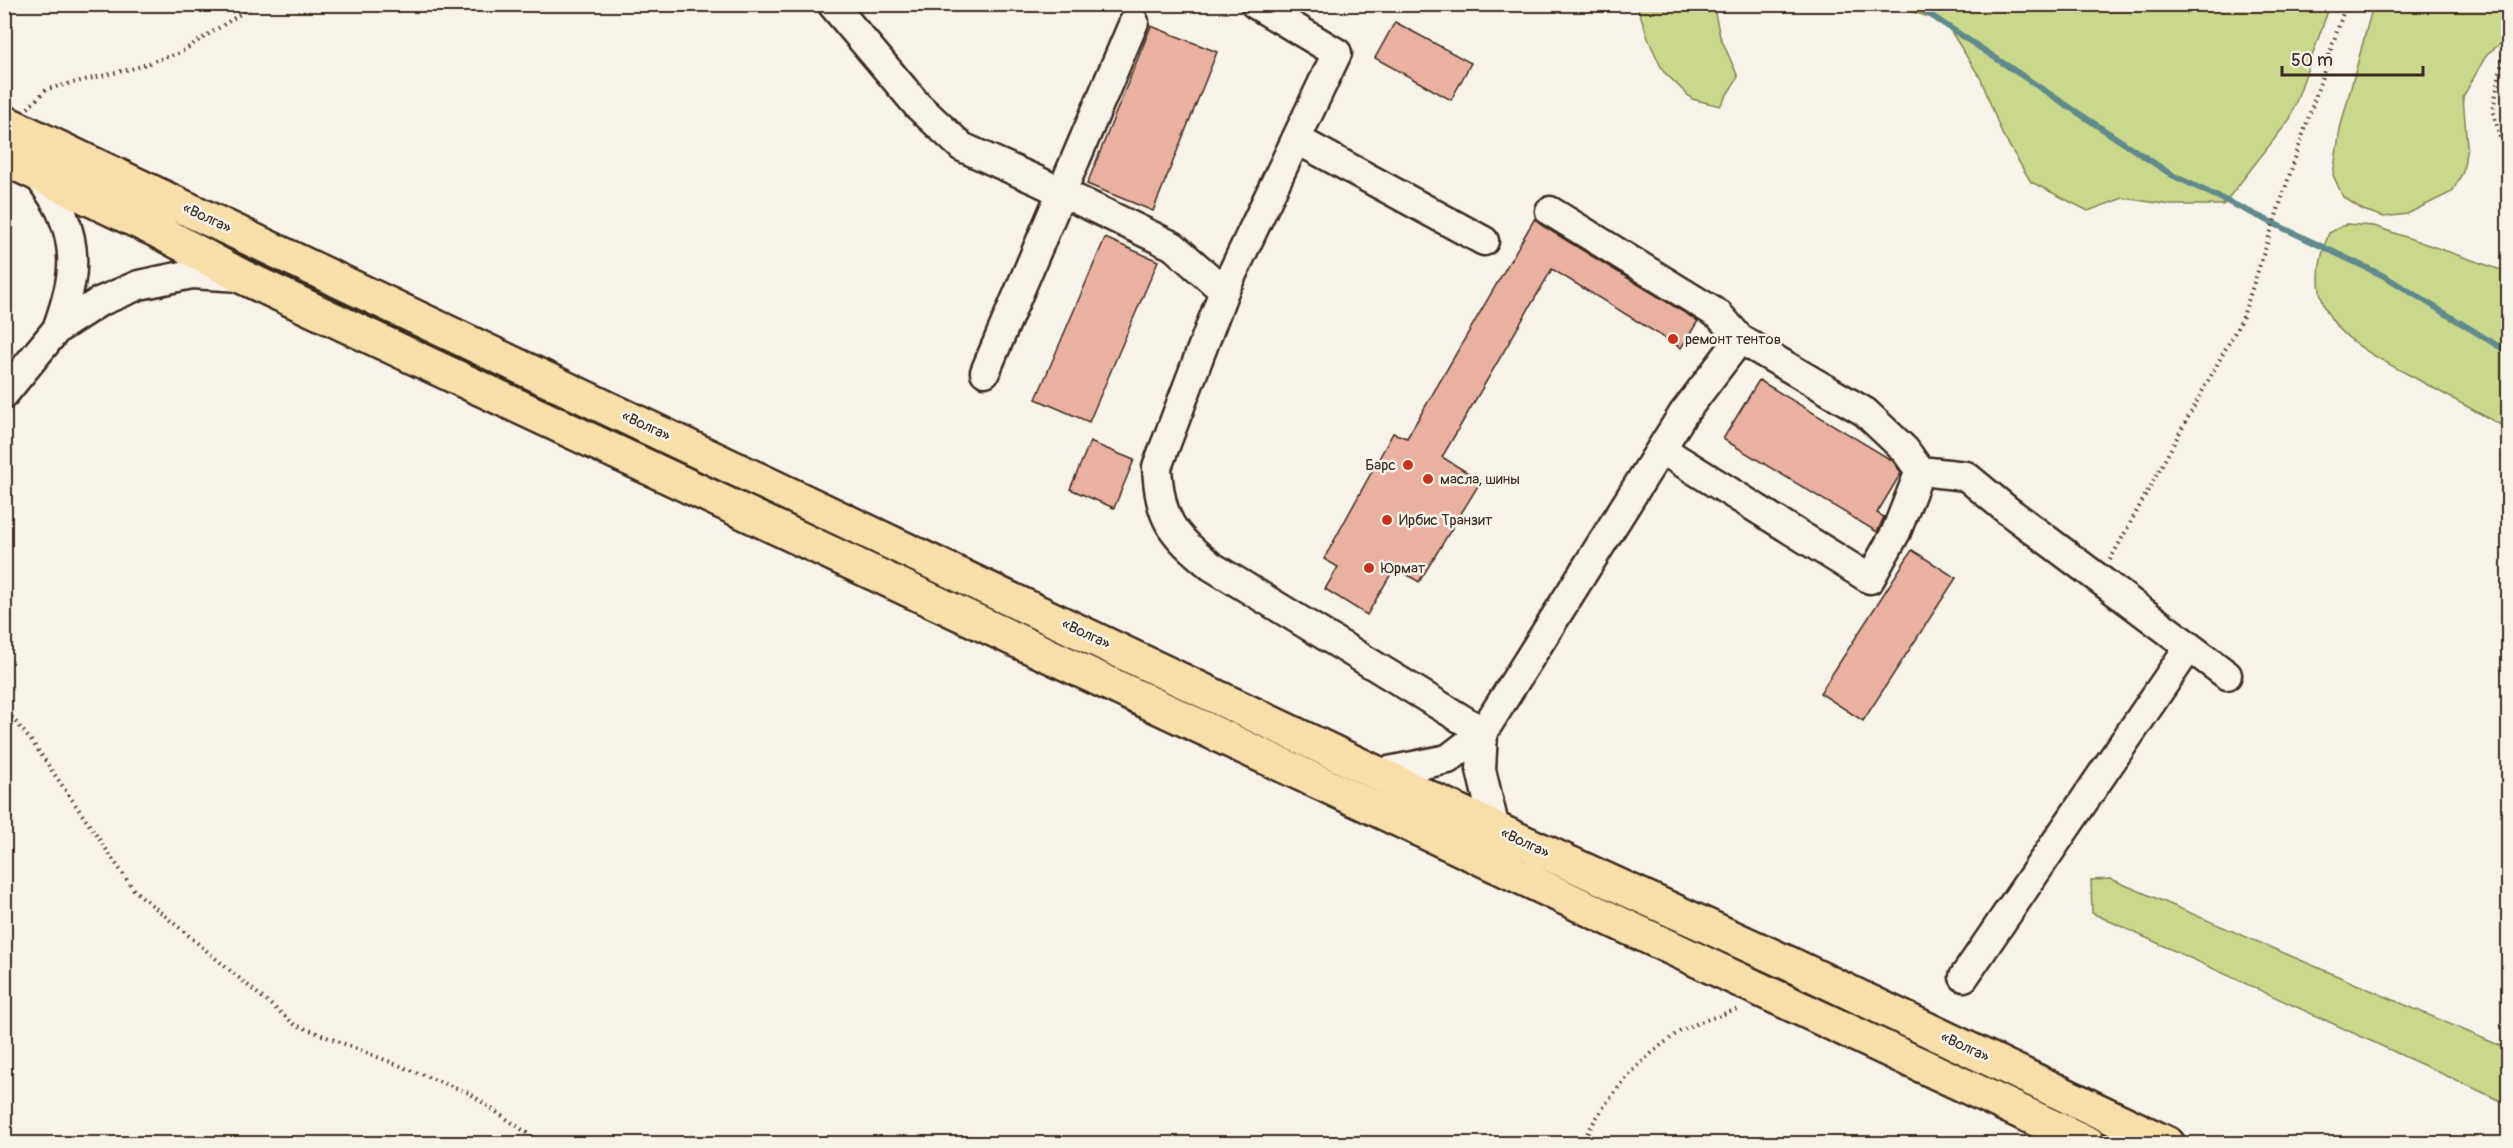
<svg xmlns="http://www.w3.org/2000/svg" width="2513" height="1148" font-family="Pangolin,sans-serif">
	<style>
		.green { fill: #cad88c; stroke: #828155; stroke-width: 1.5 }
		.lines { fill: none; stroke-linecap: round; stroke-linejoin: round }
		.stream { stroke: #618a8c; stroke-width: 6 }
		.building { fill: #e9b1a0; stroke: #3b2a1e; stroke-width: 1.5 }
		.minor-casing { stroke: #3b2a1e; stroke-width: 33 }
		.highway-casing { stroke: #3b2a1e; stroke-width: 38 }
		.path { stroke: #3b2a1e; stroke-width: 4; stroke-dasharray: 1.5 4.5; stroke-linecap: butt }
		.minor { stroke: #f7f3e8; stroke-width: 28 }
		.highway { stroke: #f8deab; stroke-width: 33 }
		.poi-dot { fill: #c8321e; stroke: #f7f3e8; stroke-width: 2 }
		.labels { text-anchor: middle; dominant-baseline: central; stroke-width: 5; stroke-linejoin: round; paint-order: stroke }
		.street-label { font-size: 15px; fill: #3b2a1e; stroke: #f7f3e8 }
		.poi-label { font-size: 15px; fill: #3b2a1e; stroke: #f7f3e8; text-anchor: start }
	</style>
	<rect width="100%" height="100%" fill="#f7f3e8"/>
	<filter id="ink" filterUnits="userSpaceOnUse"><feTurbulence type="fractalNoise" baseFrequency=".0167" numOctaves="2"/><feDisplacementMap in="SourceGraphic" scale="12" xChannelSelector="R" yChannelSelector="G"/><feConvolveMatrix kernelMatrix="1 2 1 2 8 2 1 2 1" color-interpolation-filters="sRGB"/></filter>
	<g filter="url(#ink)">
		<path class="green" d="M1637,5H1713L1720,36L1738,77L1720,106L1692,99L1663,71L1649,41Z
			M1853,5L2330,4V5L2290,119L2223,205H2171L2123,198L2088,211L2031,182L2002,134L1981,79L1945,22L1891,5L1859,7Z
			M2373,5H2508V38L2487,54L2463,97L2467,146L2463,172L2452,192L2407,214L2384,217L2363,210L2343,197L2333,175L2340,129Z
			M2346,224L2374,226L2501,270L2508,274V429C2477,412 2446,395 2415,378C2350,344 2296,317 2329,233Z
			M2111,879L2508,1049V1104L2092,913L2091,880Z"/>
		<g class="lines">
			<path class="stream" d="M1914,4L2172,175L2386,277L2508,352"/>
		</g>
		<path class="building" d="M1395,22L1471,63L1451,100L1375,58Z
			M1151,26L1217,52L1153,211L1087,184Z
			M1535,218L1541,225L1698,321L1681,348L1552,269L1442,457L1481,481L1419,582L1395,567L1367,615L1325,589L1338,567L1324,559L1393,433L1407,438Z
			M1105,238L1158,261L1089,422L1036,399Z
			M1759,380L1893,461L1901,473L1877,513L1884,517L1877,532L1723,439Z
			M1090,442L1134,460L1114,508L1070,489Z
			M1912,550L1956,578L1863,721L1820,693Z"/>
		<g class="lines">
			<g class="minor-casing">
				<path id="minor" d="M832,4L918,106L962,147L1036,180L1173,246L1224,291
					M1255,4L1337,53L1224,291L1157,467C1160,520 1171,533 1211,566L1483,732
					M1296,139L1484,241
					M39,176C47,189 58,202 63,216C80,257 71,290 57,329
					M1550,211L1719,315L1740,339
					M985,372L1134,22
					M4,394L57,329L99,302L139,285L192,274L241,277
					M1920,471L1966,476L2007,510L2227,675
					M1483,732L1481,770L1495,829
					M1379,773L1448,759L1483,732L1683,414L1740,339L1865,412L1905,450L1920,471L1896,532L1870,579L1661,449
					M1964,977L2189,647"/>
			</g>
			<g class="highway-casing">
				<path id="highway" d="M4,122L1495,829L1790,964L2168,1144
					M4,158L156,230L243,277L2089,1144"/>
			</g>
			<path class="path" d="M2508,30L2493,110L2508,170
				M28,108L47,89L135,68L181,52L256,4
				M2110,560L2242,319L2346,4
				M4,708L33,743L134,890L294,1024L469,1093L543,1144
				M1582,1144C1603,1101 1636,1062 1675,1035C1691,1023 1720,1016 1740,1008"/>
			<use href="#minor" class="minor"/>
			<use href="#highway" class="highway"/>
		</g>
	</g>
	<g class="poi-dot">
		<circle cx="1673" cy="339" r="6"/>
		<circle cx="1408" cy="465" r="6"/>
		<circle cx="1428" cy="479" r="6"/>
		<circle cx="1387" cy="520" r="6"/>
		<circle cx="1369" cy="568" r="6"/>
	</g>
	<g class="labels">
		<g class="street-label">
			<text transform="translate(207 218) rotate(25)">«Волга»</text>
			<text transform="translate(646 426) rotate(25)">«Волга»</text>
			<text transform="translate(1086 634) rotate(25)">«Волга»</text>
			<text transform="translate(1525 843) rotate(25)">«Волга»</text>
			<text transform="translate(1965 1047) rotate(25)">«Волга»</text>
		</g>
		<g class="poi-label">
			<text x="1685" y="339">ремонт тентов</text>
			<text x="1396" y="465" text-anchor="end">Барс</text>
			<text x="1440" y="479">масла, шины</text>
			<text x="1399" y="520">Ирбис Транзит</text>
			<text x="1381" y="568">Юрмат</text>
		</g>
	</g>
	<rect width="2513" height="1148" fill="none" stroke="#f7f3e8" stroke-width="24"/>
	<rect x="12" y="12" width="2489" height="1124" fill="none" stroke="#3b2a1e" stroke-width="2" filter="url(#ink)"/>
	<path d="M2282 66v9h141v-9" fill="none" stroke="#3b2a1e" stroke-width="3"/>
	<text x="2291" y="66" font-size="18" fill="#3b2a1e" stroke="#f7f3e8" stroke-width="4.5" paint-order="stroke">50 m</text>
</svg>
